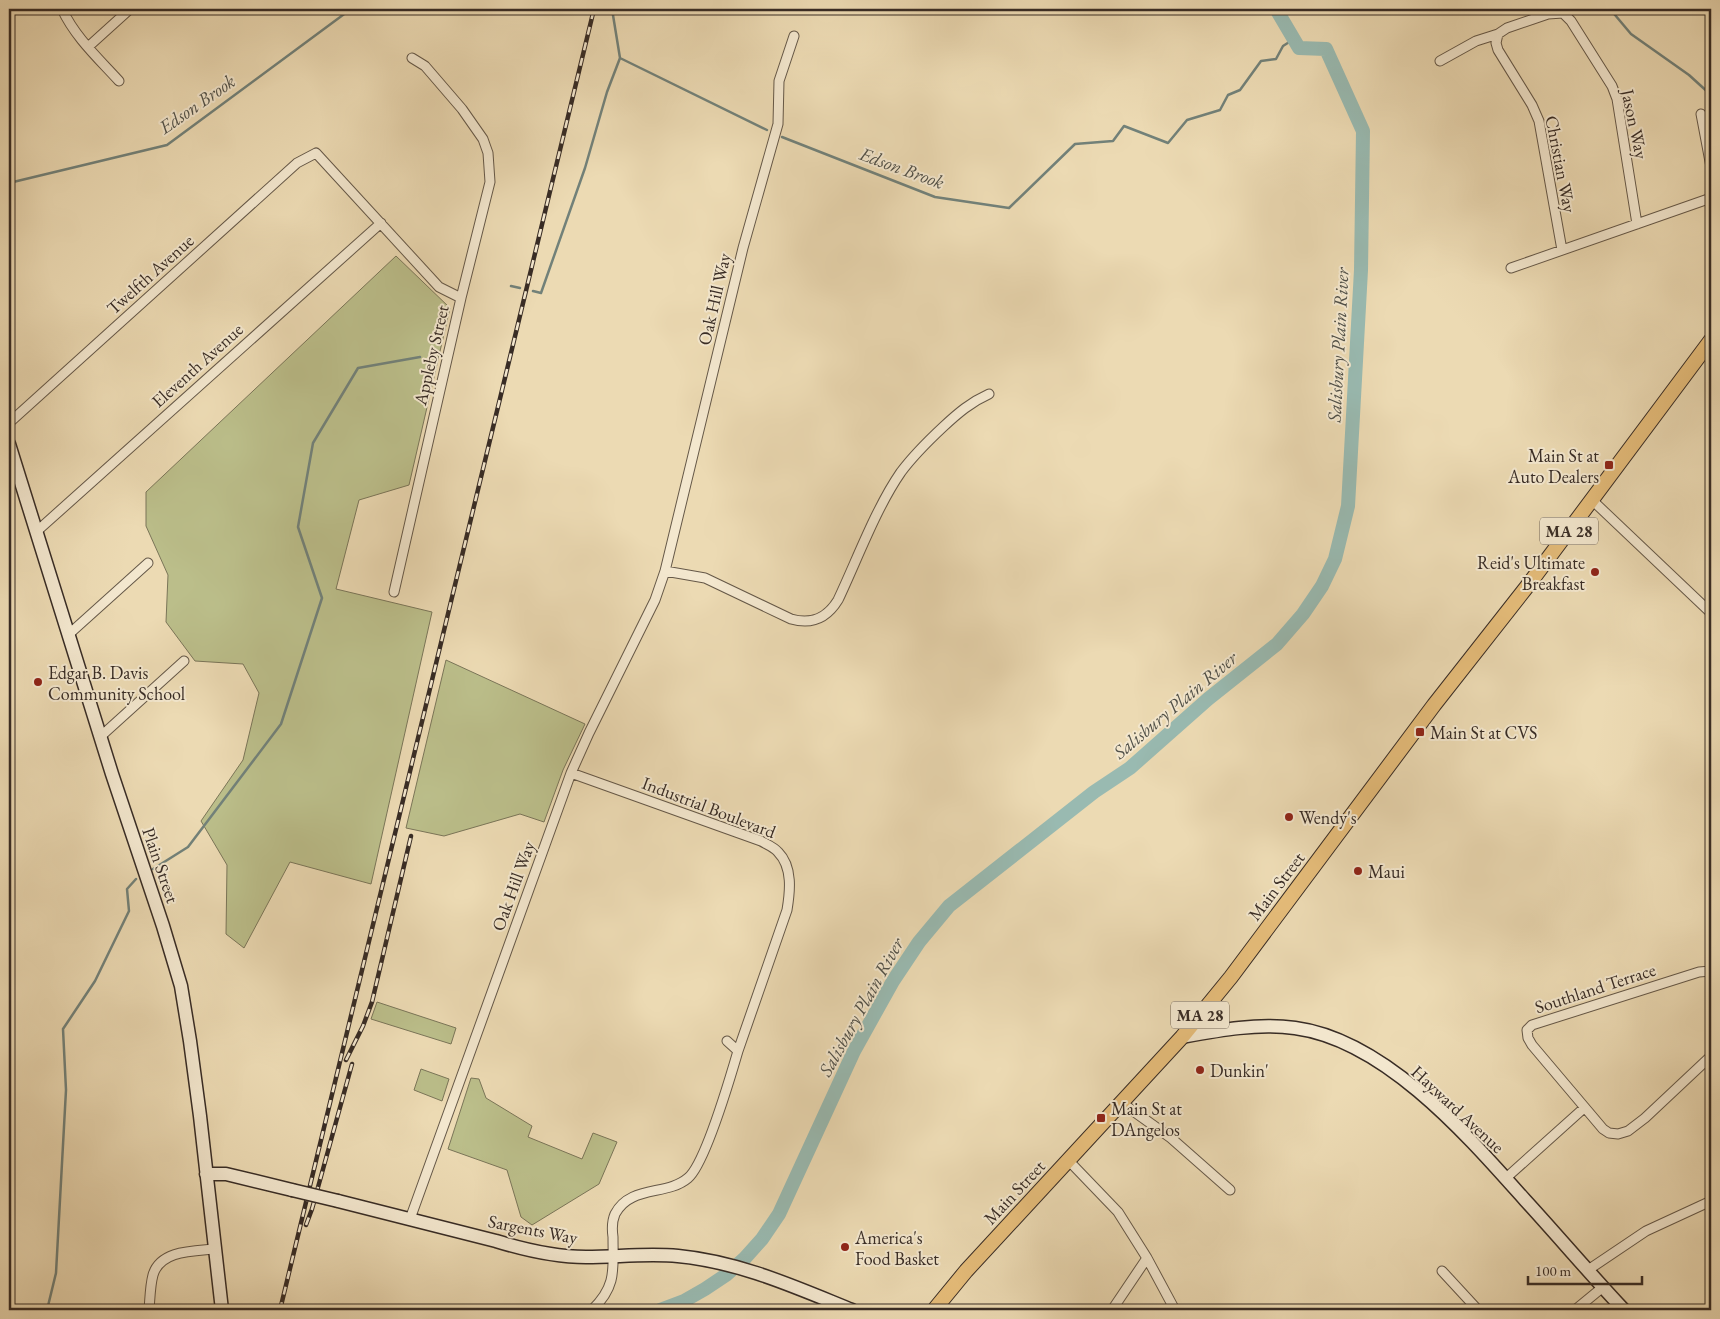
<svg xmlns="http://www.w3.org/2000/svg" width="1720" height="1319" font-family="'EB Garamond',serif">
	<style>
		.green { fill: #bbbe8a; stroke: #7a7558 }
		.lines { fill: none; stroke-linecap: round; stroke-linejoin: round }
		.stream { stroke: #728179; stroke-width: 2.5 }
		.river { stroke: #99bab1; stroke-width: 14 }
		.street-casing { stroke: #655848; stroke-width: 11 }
		.secondary-casing { stroke: #382c25; stroke-width: 15 }
		.primary-casing { stroke: #382c25; stroke-width: 16 }
		.street { stroke: #f3e7ce; stroke-width: 9 }
		.secondary { stroke: #f3e7ce; stroke-width: 12 }
		.primary { stroke: #e6bd7a; stroke-width: 14 }
		.rail-casing { stroke: #382c25; stroke-width: 4.5 }
		.rail { stroke: #f3e7ce; stroke-width: 2.5; stroke-dasharray: 8; stroke-linecap: butt }
		.secondary-bridge-casing { stroke: #382c25; stroke-width: 15; stroke-linecap: butt }
		.secondary-bridge { stroke: #f3e7ce; stroke-width: 12 }
		.poi-dot { fill: #8f2418; stroke: #f3e7ce; stroke-width: 2 }
		.labels { text-anchor: middle; dominant-baseline: central; stroke-width: 4; stroke-linejoin: round; paint-order: stroke }
		.shield { fill: #f3e7ce; stroke: #706458; stroke-width: 1 }
		.shield-label { font-size: 16px; font-weight: bold; fill: #382c25 }
		.street-label { font-size: 18px; fill: #382c25; stroke: #f3e7ce }
		.poi-label { font-size: 18px; fill: #382c25; stroke: #f3e7ce; text-anchor: start }
		.water-label { font-size: 19px; font-style: italic; fill: #505048; stroke: #f3e7ce }
	</style>
	<rect width="100%" height="100%" fill="#ecdab3"/>
	<filter id="stains"><feTurbulence type="fractalNoise" baseFrequency=".004" numOctaves="4"/><feColorMatrix values="0 0 0 0 .2 0 0 0 0 .09 0 0 0 0 .02 0 0 0 .5 -.17"/></filter>
	<radialGradient id="worn" r=".72"><stop offset=".6" stop-color="#630" stop-opacity="0"/><stop offset="1" stop-color="#630" stop-opacity=".3"/></radialGradient>
	<path class="green" d="M396,256L450,308L409,485L359,500L336,589L432,612L371,884L290,862L244,948L226,934L227,865L201,821L243,760L259,693L243,664L195,661L166,622L168,575L146,526V492Z
		M446,660L585,724L563,770L544,822L520,814L444,836L406,828Z
		M377,1002L456,1028L451,1044L371,1019Z
		M421,1069L449,1079L442,1101L414,1090Z
		M471,1078L479,1079L486,1098L532,1126L528,1137L582,1159L593,1133L617,1142L599,1184L532,1225L521,1217L507,1170L448,1149Z"/>
	<g class="lines">
		<path class="stream" d="M612,9L620,58L767,130
			M1610,9L1631,34L1689,75L1711,95
			M782,137L935,197L1009,208L1075,144L1113,141L1124,126L1168,143L1187,120L1220,110L1228,95L1240,90L1261,61L1276,59L1283,46L1294,39
			M9,183L167,145L351,9
			M511,286L520,288
			M533,291L541,293L585,168L607,92L620,58
			M153,869L188,847L281,724L322,598L298,527L313,443L358,368L420,357
			M47,1310L56,1273L66,1090L63,1029L95,981L129,911L127,889L136,879"/>
		<path class="river" d="M660,1310L684,1301L705,1289L726,1275L745,1258L762,1239L779,1214L854,1051L893,981L919,942L949,906L1094,792L1130,768L1208,699L1277,644L1303,614L1322,586L1335,559L1348,506L1361,270L1363,131L1326,49L1299,48L1276,9"/>
		<g class="street-casing">
			<path id="street" d="M62,9C75,37 98,58 119,81
				M1498,34L1496,43L1498,50L1532,105L1539,121L1562,250
				M88,47L130,9
				M412,58L425,66L462,109L483,139L488,153L490,182L461,298
				M1440,61L1476,41L1498,34L1507,28L1548,14L1563,13L1571,21L1612,86L1617,99L1637,224
				M1701,114L1711,167
				M1511,268L1711,198
				M9,423L297,163L316,153L439,287L461,298L394,592
				M1592,500L1711,613
				M36,532L381,223
				M665,571L705,578L791,619C812,625 827,618 838,600C857,560 876,508 901,472C913,456 928,441 943,427C958,413 971,402 989,394
				M68,635L148,563
				M100,737L184,661
				M571,773L761,841C766,844 774,847 778,852C793,867 790,892 787,910L738,1051
				M1711,971L1699,972L1532,1025L1527,1030L1528,1038L1532,1045L1603,1129L1609,1133L1618,1134L1628,1131L1645,1118L1711,1056
				M1122,1103L1171,1138L1230,1190
				M1069,1161L1118,1212L1147,1258L1175,1310
				M1506,1178L1584,1108
				M410,1219L571,773L589,733L655,600L665,571L743,248L778,124L779,81L794,36
				M1588,1270L1646,1231L1711,1201
				M1442,1271L1478,1310
				M149,1310C150,1299 150,1286 153,1275C160,1250 194,1251 214,1249
				M592,1310C617,1286 613,1269 613,1237C612,1230 612,1221 615,1214C630,1185 667,1196 688,1178C705,1164 731,1075 738,1051L727,1041
				M1112,1310L1147,1258
				M1575,1310L1603,1287"/>
		</g>
		<g class="secondary-casing">
			<path id="secondary" d="M9,444L112,774L163,926L181,986L190,1041L200,1116L222,1310
				M1182,1037C1220,1030 1257,1023 1295,1028C1385,1040 1467,1135 1525,1200C1558,1236 1590,1274 1624,1310
				M206,1174H226L292,1190
				M338,1201L496,1241C525,1250 556,1257 586,1257C617,1257 647,1253 678,1256C740,1262 795,1287 852,1310"/>
		</g>
		<g class="primary-casing">
			<path id="primary" d="M934,1310L966,1271L1182,1037L1231,977L1434,705L1529,584L1711,340"/>
		</g>
		<use href="#street" class="street"/>
		<use href="#secondary" class="secondary"/>
		<use href="#primary" class="primary"/>
		<g class="rail-casing">
			<path id="rail" d="M346,1060L363,1026L372,1002L411,836
				M306,1225L312,1209L352,1064
				M280,1310L594,9"/>
		</g>
		<use href="#rail" class="rail"/>
		<g class="secondary-bridge-casing">
			<path id="secondary-bridge" d="M292,1190L338,1201"/>
		</g>
		<use href="#secondary-bridge" class="secondary-bridge"/>
	</g>
	<g class="poi-dot">
		<rect x="1604" y="460" width="10" height="10" rx="2.5"/>
		<circle cx="1595" cy="572" r="5"/>
		<circle cx="38" cy="682" r="5"/>
		<rect x="1415" y="727" width="10" height="10" rx="2.5"/>
		<circle cx="1289" cy="817" r="5"/>
		<circle cx="1358" cy="871" r="5"/>
		<circle cx="1200" cy="1070" r="5"/>
		<rect x="1096" y="1113" width="10" height="10" rx="2.5"/>
		<circle cx="845" cy="1247" r="5"/>
	</g>
	<g class="labels">
		<g class="shield">
			<rect x="1540" y="517.5" width="58" height="27" rx="4"/>
			<rect x="1171" y="1001.5" width="58" height="27" rx="4"/>
		</g>
		<g class="shield-label">
			<text x="1569" y="531">MA 28</text>
			<text x="1200" y="1015">MA 28</text>
		</g>
		<g class="street-label">
			<text transform="translate(1635 124) rotate(78)">Jason Way</text>
			<text transform="translate(1561 164) rotate(79)">Christian Way</text>
			<text transform="translate(150 274) rotate(-42)">Twelfth Avenue</text>
			<text transform="translate(714 299) rotate(-77)">Oak Hill Way</text>
			<text transform="translate(431 355) rotate(-77)">Appleby Street</text>
			<text transform="translate(197 365) rotate(-42)">Eleventh Avenue</text>
			<text transform="translate(709 807) rotate(21)">Industrial Boulevard</text>
			<text transform="translate(161 865) rotate(71)">Plain Street</text>
			<text transform="translate(513 886) rotate(-70)">Oak Hill Way</text>
			<text transform="translate(1276 886) rotate(-53)">Main Street</text>
			<text transform="translate(1595 988) rotate(-18)">Southland Terrace</text>
			<text transform="translate(1458 1109) rotate(43)">Hayward Avenue</text>
			<text transform="translate(1014 1192) rotate(-47)">Main Street</text>
			<text transform="translate(533 1229) rotate(11)">Sargents Way</text>
		</g>
		<g class="poi-label">
			<text x="1599" y="455" text-anchor="end">Main St at<tspan x="1599" dy="21">Auto Dealers</tspan></text>
			<text x="1585" y="562" text-anchor="end">Reid's Ultimate<tspan x="1585" dy="21">Breakfast</tspan></text>
			<text x="48" y="672">Edgar B. Davis<tspan x="48" dy="21">Community School</tspan></text>
			<text x="1430" y="732">Main St at CVS</text>
			<text x="1299" y="817">Wendy's</text>
			<text x="1368" y="871">Maui</text>
			<text x="1210" y="1070">Dunkin'</text>
			<text x="1111" y="1108">Main St at<tspan x="1111" dy="21">DAngelos</tspan></text>
			<text x="855" y="1237">America's<tspan x="855" dy="21">Food Basket</tspan></text>
		</g>
		<g class="water-label">
			<text transform="translate(197 104) rotate(-35)">Edson Brook</text>
			<text transform="translate(902 168) rotate(20)">Edson Brook</text>
			<text transform="translate(1338 345) rotate(-87)">Salisbury Plain River</text>
			<text transform="translate(1175 705) rotate(-40)">Salisbury Plain River</text>
			<text transform="translate(861 1007) rotate(-61)">Salisbury Plain River</text>
		</g>
	</g>
	<rect width="1720" height="1319" fill="none" stroke="#ecdab3" stroke-width="30"/>
	<rect x="10" y="10" width="1700" height="1299" fill="none" stroke="#382c25" stroke-width="2.5"/>
	<rect x="15" y="15" width="1690" height="1289" fill="none" stroke="#382c25"/>
	<path d="M1528 1276v8h114v-8" fill="none" stroke="#382c25" stroke-width="2.5"/>
	<text x="1535" y="1276" font-size="15" fill="#382c25" stroke="#f3e7ce" stroke-width="4" paint-order="stroke">100 m</text>
	<rect width="100%" height="100%" filter="url(#stains)"/>
	<rect width="100%" height="100%" fill="url(#worn)"/>
</svg>
